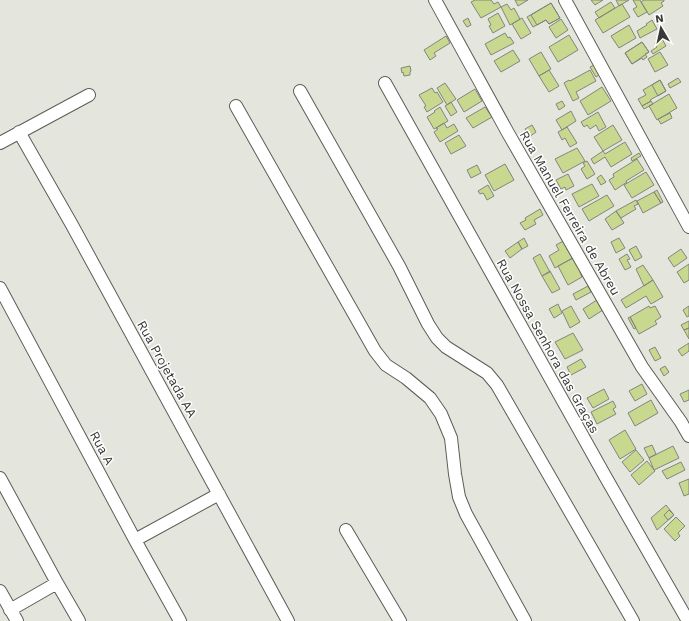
<svg xmlns="http://www.w3.org/2000/svg" width="689" height="621" font-family="'Work Sans',sans-serif">
	<style>
		.building { fill: #c8d88f; stroke: #83857e }
		.lines { fill: none; stroke-linecap: round; stroke-linejoin: round }
		.street-casing { stroke: #5c5d57; stroke-width: 14 }
		.street { stroke: #fff; stroke-width: 12 }
		.labels { text-anchor: middle; dominant-baseline: central; stroke-width: 3; stroke-linejoin: round; paint-order: stroke }
		.street-label { font-size: 13px; fill: #393a37; stroke: #fff }
	</style>
	<rect width="100%" height="100%" fill="#e4e6de"/>
	<path class="building" d="M475,0H491L494,4L498,2L501,7L481,18L471,2Z
		M515,0H528L518,6Z
		M591,0H603L595,5Z
		M616,0H629L619,6Z
		M633,0H640L647,12L638,17L633,9L637,7Z
		M644,0H664V1L661,3L663,6L649,15L641,2Z
		M611,2L615,8L599,18L595,12Z
		M551,3L560,18L549,24L546,20L537,25L531,15Z
		M551,3L560,18L549,24L546,20L533,27L527,17Z
		M507,4L511,10L514,8L520,19L510,25L501,7Z
		M622,4L630,17L603,33L595,20Z
		M498,13L505,26L493,33L489,26L491,25L488,19Z
		M468,18L471,25L467,27L463,21Z
		M522,18L531,33L521,39L512,24Z
		M561,19L568,30L556,38L549,27Z
		M652,20L657,29L640,38L637,31L647,25L646,24Z
		M629,25L636,38L619,48L611,36Z
		M505,33L508,38L510,37L514,43L491,55L485,44Z
		M569,35L578,50L558,62L549,47Z
		M446,36L450,43L434,53L436,56L430,60L424,50Z
		M662,39L666,46L653,54L651,51L657,47L655,43Z
		M642,42L649,52L632,64L625,53Z
		M642,42L649,52L645,54L647,57L643,60L642,58L632,64L625,53Z
		M513,50L520,61L501,72L494,61Z
		M541,52L551,69L539,76L529,59Z
		M660,52L668,65L655,72L648,59Z
		M594,65L599,75L596,77L590,67Z
		M410,66L411,71L410,72V75L404,76L403,72L402,73L401,68Z
		M549,70L559,86L549,92L539,76Z
		M590,70L596,81L576,92L579,98L573,101L564,83L569,80L570,81Z
		M678,78L681,82L670,88L668,84Z
		M660,80L666,91L658,96L652,85Z
		M660,80L666,91L650,100L651,101L642,106L638,99L646,95L643,90Z
		M445,83L456,99L447,105L437,88Z
		M602,87L611,101L588,115L580,101Z
		M432,88L435,93L437,92L443,102L427,112L424,107L426,106L419,95Z
		M475,89L482,101L464,112L457,100Z
		M669,94L677,108L657,120L649,106Z
		M562,101L565,106L559,110L556,104Z
		M651,101L653,104L644,109L642,106Z
		M451,102L457,112L451,116L445,106Z
		M440,107L448,121L434,129L427,117L435,112L434,111Z
		M485,107L492,117L473,128L466,118Z
		M571,111L576,121L562,130L556,120Z
		M598,112L606,127L599,131L596,125L590,129L587,125L584,127L581,122Z
		M670,113L672,118L661,124L658,119Z
		M444,123L447,128L454,124L458,131L440,142L434,132L438,129L436,128Z
		M532,125L536,132L529,137L525,129Z
		M613,125L622,140L603,151L594,137Z
		M567,127L577,143L570,147L565,138L562,140L558,132Z
		M459,135L466,146L451,154L445,143Z
		M625,142L632,154L611,167L605,157L594,164L591,159L603,151L605,154Z
		M577,148L585,161L563,173L555,159Z
		M639,153L641,156L632,161L631,158Z
		M637,159L644,170L626,181L627,182L615,190L609,180L614,177L613,174Z
		M587,161L595,174L587,179L581,169L585,166L583,163Z
		M505,164L514,180L494,191L485,175Z
		M477,165L481,173L471,178L467,170Z
		M646,172L654,185L632,198L624,185Z
		M568,174L574,186L566,190L565,187L561,189L556,180Z
		M601,175L606,182L601,185L597,178Z
		M592,184L599,196L579,207L572,194Z
		M488,185L494,196L487,200L484,194L483,193L480,194L478,191Z
		M657,190L663,202L661,203L654,192Z
		M654,192L661,203L643,213L637,201Z
		M607,195L614,206L589,221L582,209Z
		M636,200L638,204L634,206L636,209L621,218L616,211Z
		M540,209L543,215L534,220L536,224L525,230L520,223L526,220L525,218Z
		M616,211L624,223L612,230L605,219Z
		M524,238L528,246L522,249L518,242Z
		M619,238L625,248L616,253L611,242Z
		M567,239L576,256L555,268L549,256L559,250L556,245Z
		M518,242L522,249L510,258L505,251Z
		M636,246L642,257L635,261L629,250Z
		M681,249L687,258L674,267L668,258Z
		M540,254L550,272L542,276L533,258Z
		M627,254L630,259L627,260L631,267L625,270L619,259Z
		M575,257L582,270L580,272L582,277L568,285L558,266Z
		M689,264V280L684,283L677,272Z
		M643,265L653,280L644,286L636,269Z
		M550,271L560,289L552,293L542,276Z
		M653,280L663,297L651,304L646,296L626,308L621,300Z
		M588,286L591,292L576,300L573,294Z
		M600,298L606,308L589,319L583,309Z
		M558,304L562,313L554,318L549,309Z
		M571,306L580,322L570,328L562,311Z
		M649,306L650,308L655,306L661,317L655,321L657,324L639,334L630,317Z
		M689,306V316L687,317L683,310Z
		M630,317L636,328L634,329L628,318Z
		M689,321V328L684,330L681,325Z
		M689,328V339L684,330Z
		M573,333L583,350L565,359L555,342Z
		M689,343V351L682,356L678,350Z
		M655,347L661,358L655,361L649,350Z
		M581,359L586,367L571,375L567,367Z
		M665,366L669,372L664,376L660,369Z
		M642,384L647,394L635,401L629,391Z
		M604,389L609,399L593,408L587,398Z
		M689,390V400L684,402L680,394Z
		M651,400L658,413L635,426L628,413Z
		M613,401L616,407L613,409L616,414L597,424L591,412Z
		M625,430L636,449L620,459L609,440Z
		M652,445L656,454L649,458L644,448Z
		M673,446L679,458L654,470L649,458Z
		M636,450L644,460L630,472L622,462Z
		M647,461L655,471L639,485L631,475Z
		M681,462L685,470L667,479L662,471Z
		M689,479V494L684,496L679,483Z
		M666,505L674,515L657,530L651,518Z
		M669,510L674,515L668,520L664,515Z
		M676,517L685,526L678,533L680,536L675,541L664,529Z"/>
	<g class="lines">
		<g class="street-casing">
			<path id="street" d="M435,0L508,133L642,367L681,422L689,436
				M565,0L689,227
				M385,83L605,476L688,621
				M300,91L399,266L428,324L437,338L446,347L487,373L497,385L633,621
				M236,106L375,351L386,365L406,378L430,398L441,414L451,438L455,474L459,497L466,514L525,621
				M19,132L72,225L288,621
				M0,143L89,95
				M0,288L135,540L180,621
				M0,478L57,583L79,621
				M346,530L400,621
				M135,540L219,494
				M0,591L17,621
				M10,610L57,583"/>
		</g>
		<use href="#street" class="street"/>
	</g>
	<g class="labels">
		<g class="street-label">
			<text transform="translate(570 213) rotate(60)">Rua Manuel Ferreira de Abreu</text>
			<text transform="translate(548 346) rotate(61)">Rua Nossa Senhora das Graças</text>
			<text transform="translate(167 369) rotate(61)">Rua Projetada AA</text>
			<text transform="translate(102 448) rotate(62)">Rua A</text>
		</g>
	</g>
	<g transform="translate(661 28) rotate(351)" stroke="#ffffff" stroke-width="3" paint-order="stroke">
	<path d="M0-3L7 15L0 10L-7 15Z" fill="#393a37"/>
	<text y="-6" font-size="11" font-weight="bold" text-anchor="middle" fill="#393a37">N</text>
	</g>
</svg>
